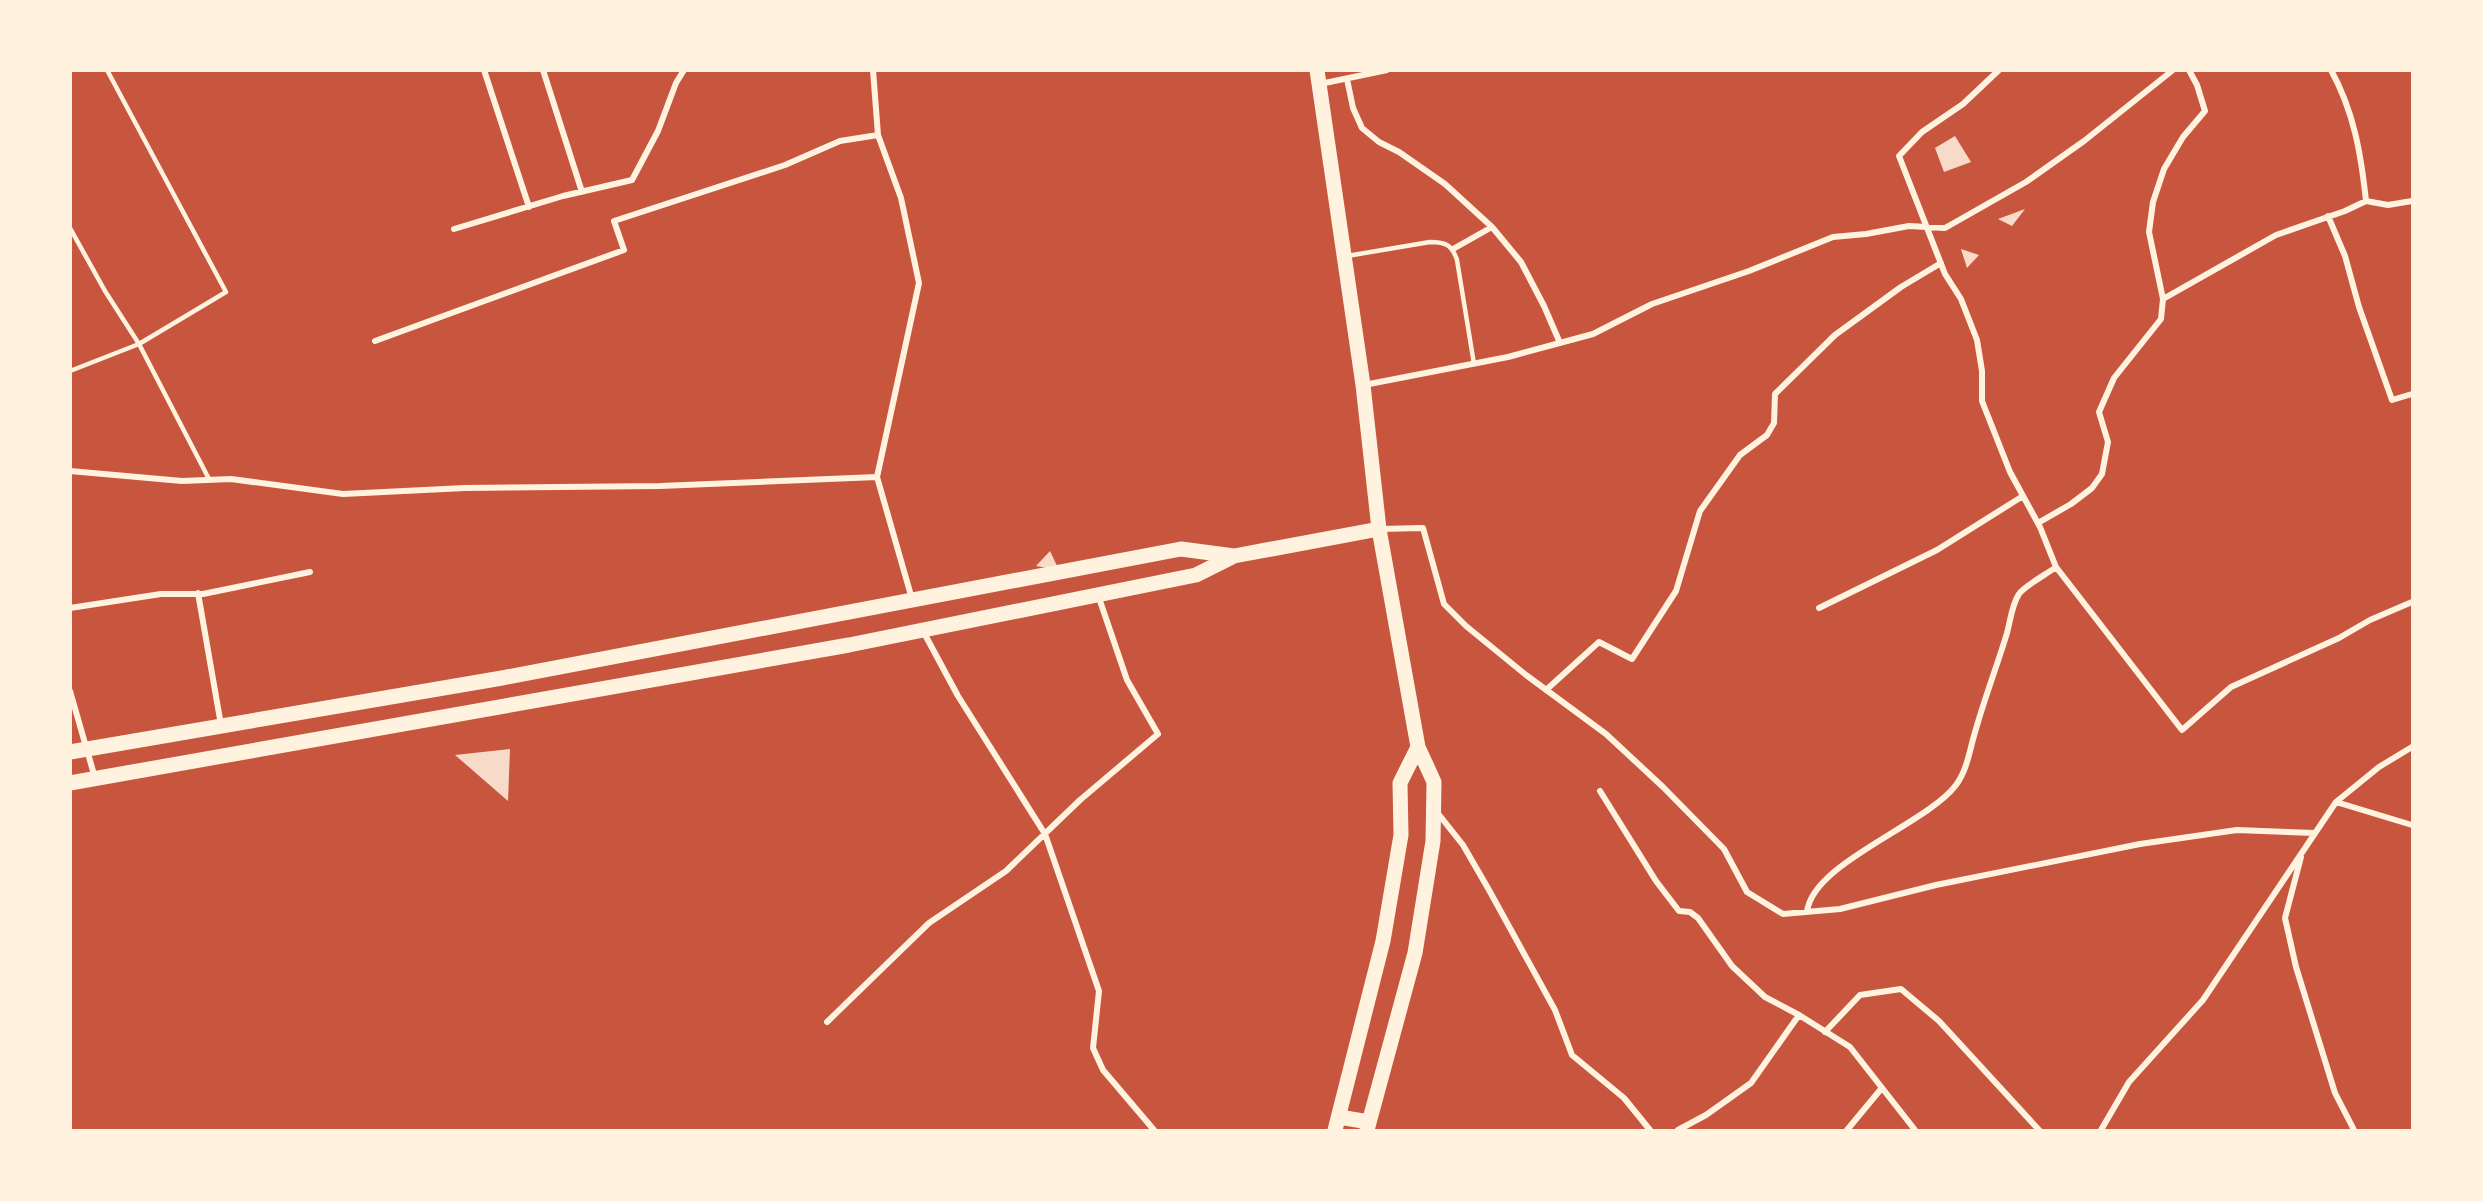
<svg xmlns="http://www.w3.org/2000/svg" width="2483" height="1201" font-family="'Zilla Slab',serif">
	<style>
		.building { fill: #f7dbc8 }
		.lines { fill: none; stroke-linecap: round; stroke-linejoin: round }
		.service { stroke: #fff3e0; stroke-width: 4.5 }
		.minor { stroke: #fff3e0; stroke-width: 6 }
		.primary { stroke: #fff3e0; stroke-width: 15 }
	</style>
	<rect width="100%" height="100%" fill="#c8553d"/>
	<path class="building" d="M1955,136L1971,162L1944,172L1935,148Z
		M2025,209L2012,226L1998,219Z
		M1961,249L1979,255L1967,268Z
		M1050,551L1059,570L1036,566Z
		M510,749L508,801L455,755Z"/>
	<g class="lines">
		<path class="service" d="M107,70L226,292L139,344L209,479
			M70,228L105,291L139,344L70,371
			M1347,256L1430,242C1446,242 1452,245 1457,260L1474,364"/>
		<path class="minor" d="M484,70L529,207
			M543,70L582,192
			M873,70L878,135L901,198L919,283L877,477L912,599
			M1999,70L1963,104L1922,132L1899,156L1945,274L1961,299L1977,340L1982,371V401L2010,472L2040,527L2056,567L2182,730L2231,687L2339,638L2370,620L2412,602
			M1347,79L1353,108L1362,128L1379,142L1399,152L1445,184L1492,227L1521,262L1544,306L1560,343
			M1320,84L1387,70
			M2366,201L2388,205L2412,201
			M2328,216L2345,256L2359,307L2392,400L2412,394
			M454,229L563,196L632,180L658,131L676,83L684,70
			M1453,249L1492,227
			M2163,299L2276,235L2345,211L2366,201C2361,154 2354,112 2331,70
			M375,341L624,250L614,221L785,165L840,141L878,135
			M1364,385L1508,357L1593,334L1652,304L1749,271L1833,237L1866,234L1909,226L1945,228L2026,182L2084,141L2173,70
			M70,471L182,481L231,479L343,494L465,488L660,486L877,477
			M2038,523L2071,504L2092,488L2102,474L2108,442L2099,412L2114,378L2161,319L2163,299L2149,232L2153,202L2164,169L2183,137L2205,111L2197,85L2189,70
			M1379,529L1423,528L1444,604L1466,626L1526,675L1606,734L1663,787L1724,849L1747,892L1783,914L1840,909L1936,885L2140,844L2237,830L2315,833
			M198,593L221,725
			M70,608L161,594H203L310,572
			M1819,608L1937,550L2023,496
			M923,631L958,696L1045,834L1099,991L1093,1048L1103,1070L1154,1130
			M1546,690L1599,642L1632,659L1676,591L1700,511L1740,455L1767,435L1774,423L1775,394L1835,335L1901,287L1941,263
			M70,691L95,778
			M1600,791L1656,881L1679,911L1690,912L1698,918L1732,966L1765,997L1799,1015
			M2336,802L2412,825
			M1436,811L1463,845L1489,890L1555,1010L1572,1055L1624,1098L1650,1130
			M2301,857L2285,918L2296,967L2335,1093L2354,1130
			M1807,912C1812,863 1926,825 1956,785C1968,769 1970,747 1976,729C1985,697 1997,666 2007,633C2010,622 2012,604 2019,594C2024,586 2047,574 2056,567
			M827,1022L929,923L1006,871L1080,800L1158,734L1127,680L1098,595
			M1825,1032L1860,995L1901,989L1939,1021L2039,1130
			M1678,1130L1706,1115L1751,1083L1799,1015L1850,1047L1915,1130
			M1847,1130L1881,1089
			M2101,1130L2129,1082L2203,1000L2336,802L2379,767L2412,747"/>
		<path class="primary" d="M1317,70L1363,385L1379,529L1418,747L1434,782L1433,841L1415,953L1367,1130
			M70,752L502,678L1181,549L1234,556
			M70,783L849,645L1196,575L1234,556L1379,529
			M1339,1117L1369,1122
			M1335,1130L1383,941L1401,835L1400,783L1418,747"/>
	</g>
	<rect width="2483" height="1201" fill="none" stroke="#fff3e0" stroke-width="144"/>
</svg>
